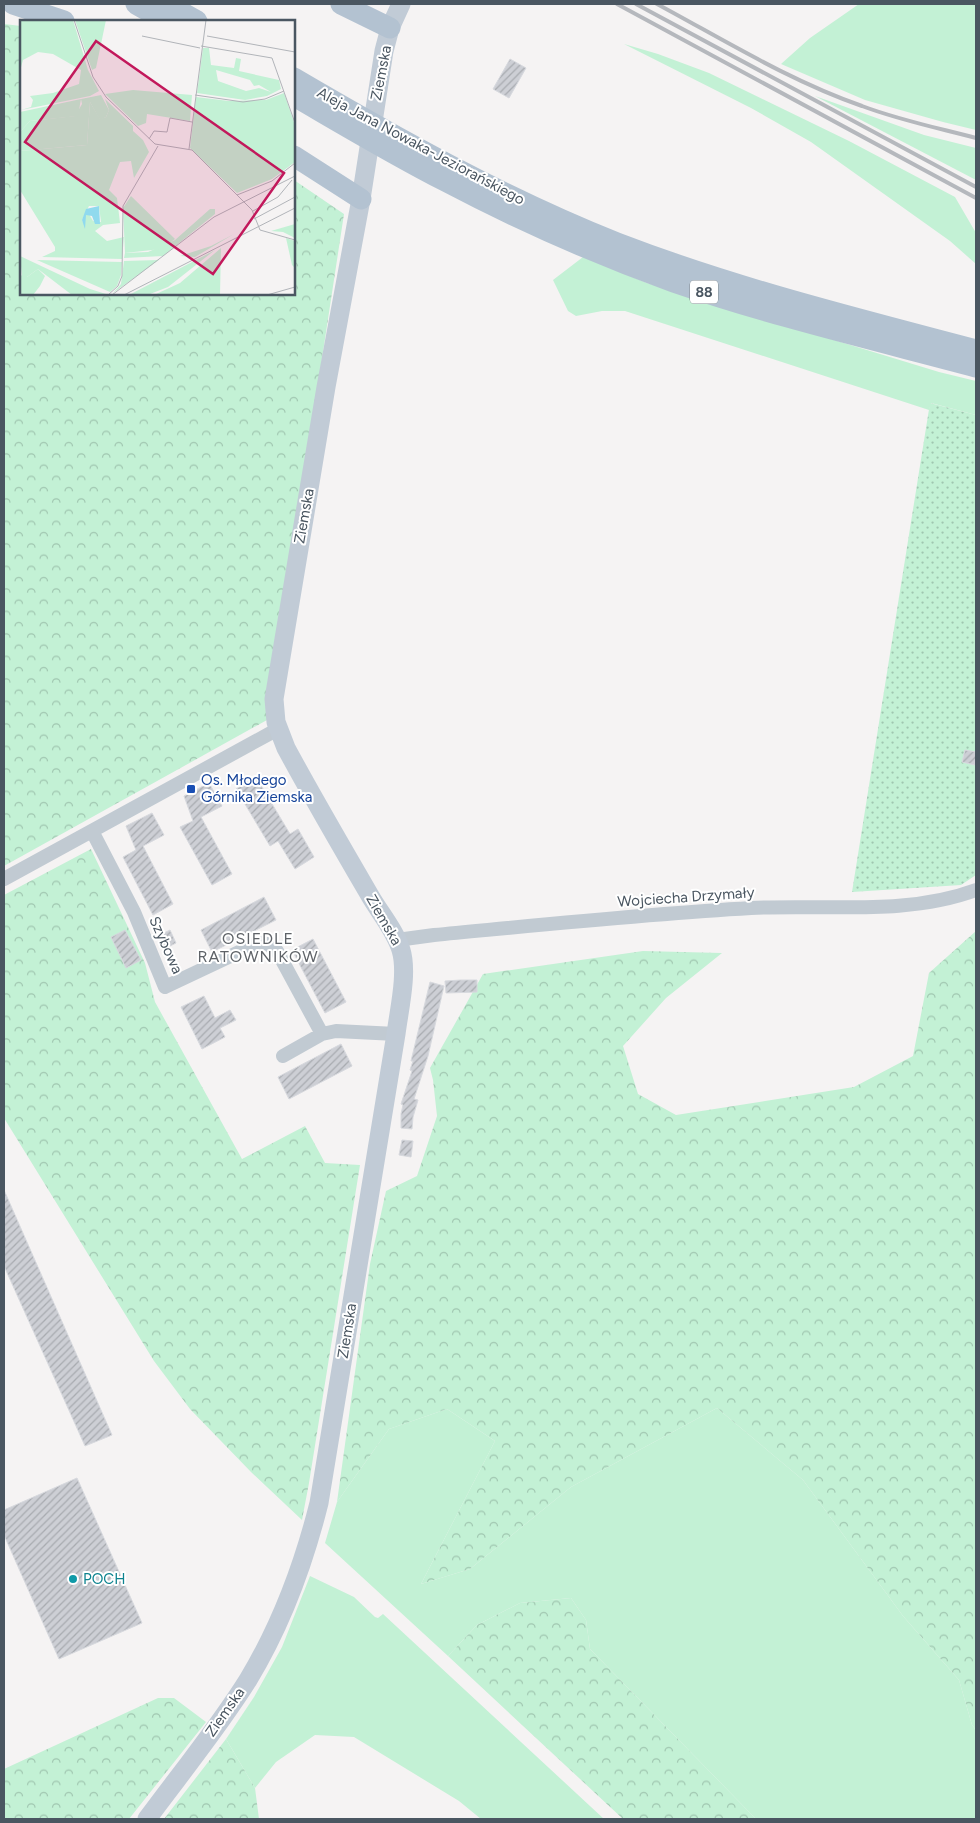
<svg xmlns="http://www.w3.org/2000/svg" width="980" height="1823" font-family="Figtree,sans-serif">
	<style>
		.green { fill: #c3f1d5 }
		.forest { fill: url(#forest-crowns) }
		.garden { fill: url(#garden-dots) }
		.building { fill: url(#building-hatch); stroke: #d7d9de }
		.lines { fill: none; stroke-linecap: round; stroke-linejoin: round }
		.street { stroke: #c1cad2; stroke-width: 14 }
		.secondary { stroke: #c1cbd6; stroke-width: 19 }
		.primary { stroke: #b3c2d1; stroke-width: 21 }
		.rail { stroke: #b5b8bd; stroke-width: 4 }
		.transit-dot { fill: #1a4fb4; stroke: #fff; stroke-width: 2 }
		.culture-dot { fill: #0f9aa8; stroke: #fff; stroke-width: 2 }
		.labels { text-anchor: middle; dominant-baseline: central; stroke-width: 4; stroke-linejoin: round; paint-order: stroke }
		.shield { fill: #fff; stroke: #808990; stroke-width: 1 }
		.shield-label { font-size: 14px; font-weight: bold; fill: #4a5661 }
		.street-label { font-size: 15px; fill: #4a5661; stroke: #fff }
		.transit-label { font-size: 15px; fill: #164399; stroke: #fff; text-anchor: start }
		.culture-label { font-size: 15px; fill: #0d838f; stroke: #fff; text-anchor: start }
		.neighbourhood-label { font-size: 16px; letter-spacing: 1px; fill: #5f6368; stroke: #fff }
		.inset-road { fill: none; stroke: #b1b4b9; stroke-width: 1 }
		.view { fill: #c2185b; fill-opacity: 0.15; stroke: #c2185b; stroke-width: 2.5 }
		.inset-edge { fill: none; stroke: #4a5661; stroke-width: 2.5 }
	</style>
	<defs>
		<pattern id="forest-crowns" width="20" height="18" patternUnits="userSpaceOnUse" patternTransform="scale(1.25)"><rect width="20" height="18" fill="#c3f1d5"/><path d="M2 6a3 3 0 1 1 6 0M12 15a3 3 0 1 1 6 0" fill="none" stroke="#a0c6b0"/></pattern>
		<pattern id="garden-dots" width="8" height="8" patternUnits="userSpaceOnUse" patternTransform="scale(1.25)"><rect width="8" height="8" fill="#c3f1d5"/><path d="M2 2h.1M6 6h.1" fill="none" stroke="#a0c6b0" stroke-width="1.8" stroke-linecap="round"/></pattern>
		<pattern id="building-hatch" width="6" height="6" patternUnits="userSpaceOnUse" patternTransform="scale(1.25)"><rect width="6" height="6" fill="#cdcfd5"/><path d="M-1 1l2-2M0 6l6-6M5 7l2-2" fill="none" stroke="#a8abb0"/></pattern>
	</defs>
	<rect width="100%" height="100%" fill="#f5f3f3"/>
	<path class="green" d="M859,4H976V130L943,122L865,100L781,64L810,38Z
		M624,44L658,54L709,73L849,141L955,197L976,233V264L950,241L811,142L751,108Z
		M815,96L924,135L976,148V180Z
		M583,257L647,283L939,372L976,381V415L931,403L929,410L625,311H602L576,316L568,311L553,280Z
		M717,1408L803,1480L903,1616L959,1680L972,1725L976,1730V1819H756L590,1649L586,1620L571,1598L520,1603L477,1625L448,1656L325,1543L337,1502L389,1429L447,1409L495,1441L421,1584L470,1569L571,1487Z
		M310,1576L354,1597L375,1617L378,1618L383,1614L604,1819H481L459,1801L354,1737L315,1735L276,1762L255,1788L226,1739L254,1697L282,1647Z"/>
	<path class="forest" d="M4,24L21,26V294H294V180L344,214L267,720L4,866Z
		M91,849L145,963L155,1002L242,1159L305,1126L325,1163L360,1165L309,1483L302,1520L251,1472L190,1409L154,1361L4,1118V895Z
		M976,931V1730L972,1725L959,1680L903,1616L803,1480L717,1408L571,1487L470,1569L421,1584L495,1441L447,1409L389,1429L337,1502L370,1264L386,1191L417,1176L437,1116L433,1080L430,1068L483,974L643,951L722,953L666,998L623,1046L638,1094L676,1115L854,1087L913,1056L929,973Z
		M571,1598L586,1620L590,1649L756,1819H623L448,1656L477,1625L520,1603Z
		M158,1698H174L206,1722L129,1819H4V1769Z
		M226,1739L255,1788L259,1819H164Z"/>
	<path class="garden" d="M930,403L976,415V875L961,885L852,892Z"/>
	<path class="building" d="M510,59L526,68L509,98L493,89Z
		M965,750L976,752L975,765L962,762Z
		M256,777L290,834L298,829L314,857L295,869L278,841L270,846L236,789Z
		M209,783L222,806L201,817L232,874L212,885L180,827L193,821L184,796Z
		M152,813L164,835L143,846L173,904L153,915L123,857L136,850L126,826Z
		M264,897L276,920L212,952L201,930Z
		M125,930L141,960L126,968L111,937Z
		M170,930L176,943L164,949L158,936Z
		M313,939L346,1002L325,1013L292,950Z
		M461,980H477V992L446,993L445,981Z
		M430,982L444,986L428,1056L414,1099L418,1100L413,1117L412,1129L401,1128V1114L403,1105L401,1104L412,1071L410,1070L413,1061H411Z
		M204,996L215,1018L230,1010L236,1020L220,1028L225,1037L202,1049L181,1007Z
		M341,1044L352,1066L289,1099L278,1077Z
		M402,1140L413,1141L411,1157L399,1155Z
		M4,1190L112,1435L85,1446L4,1266Z
		M77,1478L142,1623L59,1659L4,1535V1510Z"/>
	<g class="lines">
		<path class="street" d="M92,831L134,912L165,987L258,943L268,944L277,951L322,1034L336,1031L396,1034
			M4,879L278,729
			M397,940L434,935C540,925 646,914 751,908C825,904 906,916 976,890
			M283,1056L322,1034"/>
		<path class="secondary" d="M147,1819C181,1773 218,1728 248,1680C280,1627 304,1563 319,1503L396,1034C399,1010 408,973 401,950C395,930 379,912 369,894C341,846 313,798 286,748L276,722L274,699L326,387L361,199L384,51L390,28L401,4"/>
		<path class="primary" d="M13,4L64,21
			M136,4L166,21
			M167,4L197,21
			M341,4L390,28
			M294,78C398,139 504,198 617,243C734,288 855,318 976,350
			M294,96C344,125 394,155 445,181C519,220 596,254 674,282C773,316 875,340 976,367
			M294,156L361,199"/>
		<path class="rail" d="M617,4L976,198
			M636,4L976,187
			M657,4C724,40 790,81 862,106C899,120 938,128 976,138"/>
	</g>
	<rect class="transit-dot" x="186" y="784" width="10" height="10" rx="2.5"/>
	<circle class="culture-dot" cx="73" cy="1579" r="5"/>
	<g class="labels">
		<rect class="shield" x="690" y="280.5" width="28" height="23" rx="4"/>
		<g class="shield-label">
			<text x="704" y="292">88</text>
		</g>
		<g class="street-label">
			<text transform="translate(381 73) rotate(-79)">Ziemska</text>
			<text transform="translate(421 146) rotate(28)">Aleja Jana Nowaka-Jeziorańskiego</text>
			<text transform="translate(304 516) rotate(-80)">Ziemska</text>
			<text transform="translate(686 897) rotate(-4)">Wojciecha Drzymały</text>
			<text transform="translate(384 920) rotate(60)">Ziemska</text>
			<text transform="translate(166 945) rotate(66)">Szybowa</text>
			<text transform="translate(347 1331) rotate(-81)">Ziemska</text>
			<text transform="translate(225 1712) rotate(-55)">Ziemska</text>
		</g>
		<g class="transit-label">
			<text x="201" y="780">Os. Młodego<tspan x="201" dy="17">Górnika Ziemska</tspan></text>
		</g>
		<g class="culture-label">
			<text x="83" y="1579">POCH</text>
		</g>
		<g class="neighbourhood-label">
			<text x="258" y="938">OSIEDLE<tspan x="258" dy="18">RATOWNIKÓW</tspan></text>
		</g>
	</g>
	<g transform="translate(20 20)">
		<rect width="275" height="275" fill="#f5f3f3"/>
		<path d="M61,50H68L79,71L70,76L1,90L11,87L13,80L10,76L33,73L59,64ZM81,75L89,90L86,97L80,100L70,82L67,125L0,131V112L10,101L55,96L62,84L61,79ZM190,189H195V194L143,236L104,238L105,233L128,232L155,220ZM214,214L175,237L160,236L191,226ZM266,218L275,221V248L272,245ZM201,228L200,275H134L160,263ZM195,230L148,267L130,274L109,275ZM0,236L70,269L86,274L52,275L18,249L7,257H2ZM17,240L102,242L101,255L97,266L90,272ZM139,240L93,273L101,264L104,241Z" fill="#c3f1d5"/>
		<path d="M0,0H53L68,50H61L33,34L18,32L3,40L0,51ZM55,0H86L76,48L72,50ZM183,28H189L191,45L214,48L216,38L221,39L219,51L259,60L261,69L247,76L225,80L177,73ZM196,50L230,60L234,66L239,65L251,72L239,68L226,71L198,61ZM113,70L172,75L170,101L127,94L126,103L118,106L85,74ZM264,73L275,105V142L252,159L217,173L170,128L176,77L209,81L246,80ZM61,79L58,96L10,101L0,112V92ZM85,79L113,106V111L123,120L129,132L114,158L111,141L100,142L89,170L97,178L100,203L83,205L75,211L87,221L104,217L102,239L22,237L35,231V227L0,170V131L67,125L70,82L80,99L86,97L89,90ZM69,186H79L81,202L73,201L69,194L65,195L64,204L62,200ZM275,204V218L263,212L251,211ZM18,249L25,256L20,266L13,275H0V255L7,257Z" fill="#c3f1d5" fill-rule="evenodd"/>
		<path d="M111,176L155,219L141,229L105,233L103,188Z" fill="#c3f1d5"/>
		<path d="M79,186L80,204H75L72,196L66,195L65,209L62,200L66,189Z" fill="#90daee"/>
		<path class="inset-road" d="M54,0L73,57L86,77L135,124L172,130L232,190L240,210L275,220M122,16L180,28M187,16L275,32M181,26L252,38L275,103M175,75L223,82L245,79L264,71M129,119L134,111L147,112L150,98L172,102M169,129L186,0M217,175L252,161L275,143M233,191L258,177L272,160M234,199L275,177M88,275L98,266L102,256L103,186L138,126M92,275L194,197L275,156M104,275L275,188M247,275L275,267"/>
		<path class="view" d="M76,21L264,153L193,254L5,122Z"/>
		<rect width="275" height="275" class="inset-edge"/>
	</g>
	<rect width="980" height="1823" fill="none" stroke="#4a5661" stroke-width="10"/>
</svg>
